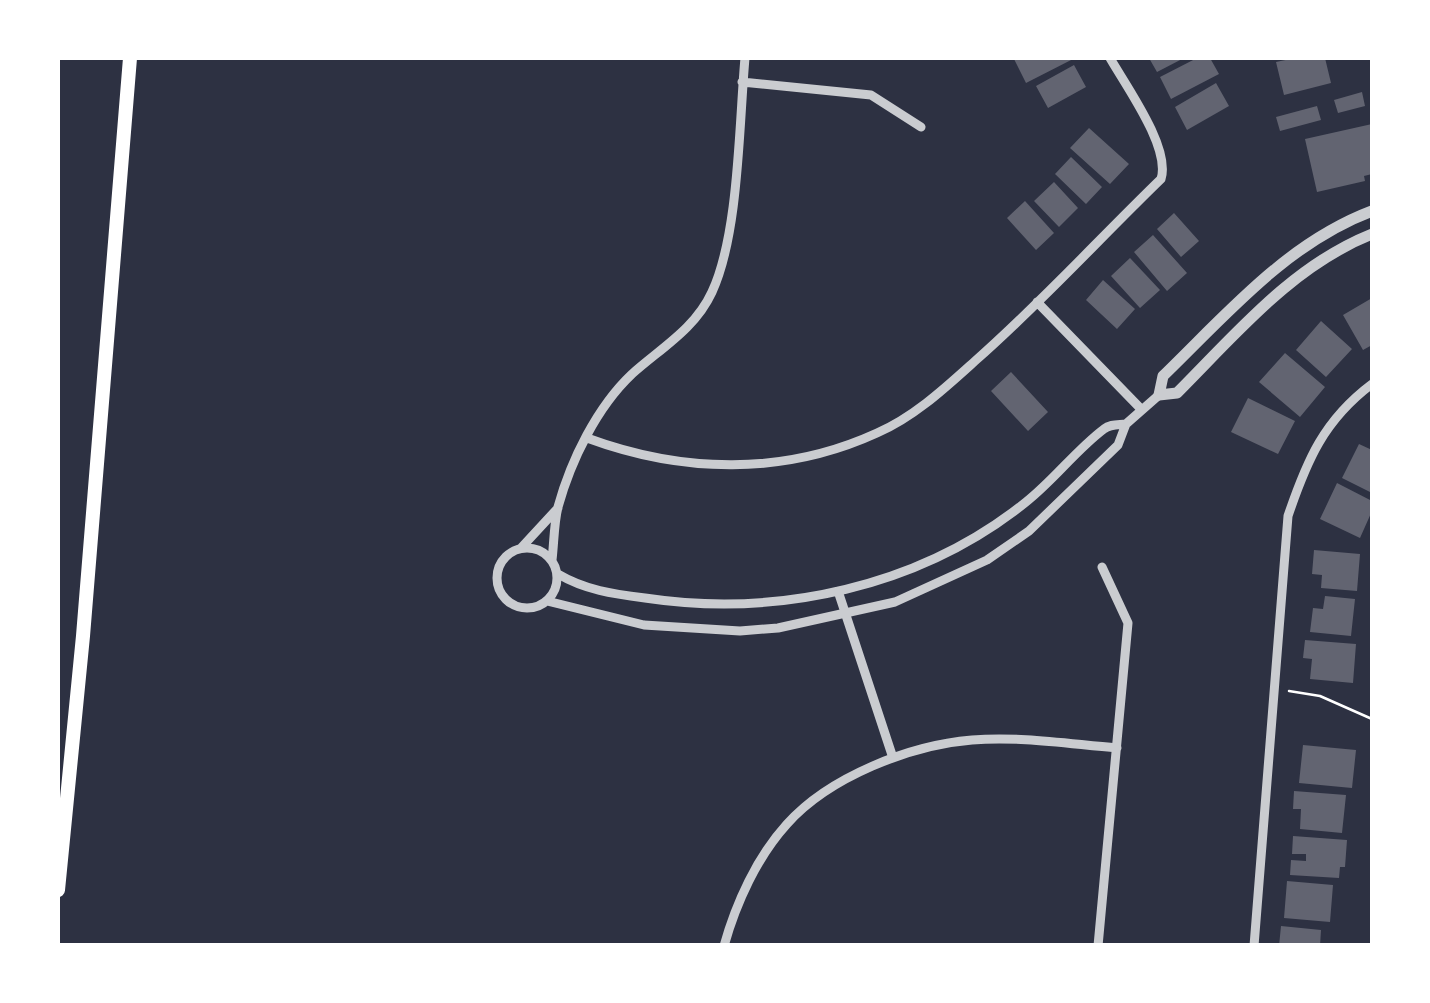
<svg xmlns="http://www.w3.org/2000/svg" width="1430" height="1003" font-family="'Space Grotesk',sans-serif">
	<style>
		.building { fill: #626471 }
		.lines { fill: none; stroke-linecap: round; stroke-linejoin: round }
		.path { stroke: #fff; stroke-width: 2.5 }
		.minor { stroke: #caccd0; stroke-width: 9 }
		.tertiary { stroke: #caccd0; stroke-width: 11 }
		.secondary { stroke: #fff; stroke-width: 14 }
	</style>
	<rect width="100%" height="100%" fill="#2d3142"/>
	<path class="building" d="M1017,58H1075L1026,83L1014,59Z
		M1149,58H1184L1157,72Z
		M1197,58H1210L1219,74L1171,99L1160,77Z
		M1295,58H1325L1331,83L1284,95L1276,62Z
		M1074,65L1086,87L1048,108L1036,86Z
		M1216,83L1229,106L1187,130L1175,107Z
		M1362,92L1365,106L1338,113L1334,100Z
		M1317,106L1321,120L1280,131L1276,117Z
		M1372,124V174L1364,176L1365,181L1317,192L1305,139Z
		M1089,128L1129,164L1110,184L1070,148Z
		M1071,157L1102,187L1086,204L1055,174Z
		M1054,182L1078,208L1059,227L1034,201Z
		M1025,201L1054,233L1036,250L1007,218Z
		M1174,213L1199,241L1181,257L1157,229Z
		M1153,235L1187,273L1167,291L1134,252Z
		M1130,258L1160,290L1140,308L1111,276Z
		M1103,280L1135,309L1117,329L1086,300Z
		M1372,298V345L1363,350L1343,315Z
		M1321,321L1352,349L1326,377L1296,350Z
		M1285,353L1325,387L1300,417L1259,382Z
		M1011,372L1048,412L1028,431L991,391Z
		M1248,398L1295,421L1278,454L1231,432Z
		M1359,444L1372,450V493L1342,478Z
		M1337,483L1372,501V511L1360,538L1320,519Z
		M1314,550L1360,554L1357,591L1321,588L1322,575L1312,574Z
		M1325,596L1355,599L1351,636L1310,632L1313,608L1323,609Z
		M1305,640L1356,644L1353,683L1310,679L1312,659L1303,658Z
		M1303,745L1356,750L1352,788L1299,783Z
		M1294,791L1346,795L1342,833L1300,829L1301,809H1293Z
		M1293,836L1347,840L1345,867H1340L1339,878L1290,875L1291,860L1306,861V854H1292Z
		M1287,881L1333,885L1330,922L1284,918Z
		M1281,926L1321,930L1320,946H1279Z"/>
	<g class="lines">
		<path class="path" d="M1289,691L1320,696L1372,719"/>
		<path class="minor" d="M742,82L871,95L921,127
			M1037,302L1142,410
			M587,438C682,473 783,476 877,433C914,417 945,388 975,361C1040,304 1099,239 1161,179C1171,148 1126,86 1110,58
			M497 578a30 30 0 1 1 60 0a30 30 0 1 1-60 0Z
			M521,548L558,508
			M552,560C554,543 554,523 558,507C571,460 597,407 632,374C661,348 695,329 712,292C739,234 739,124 745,58
			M558,574C585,590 613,594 645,598C778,618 920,587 1026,502C1054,480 1076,450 1104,429C1110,424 1118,425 1126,424
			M838,591L893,758
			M547,601L644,625L740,631L778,628L895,602L987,560L1029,531L1118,445L1126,424L1159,395
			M724,946C736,903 757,857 787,824C829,777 910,745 972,740C1019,736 1069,744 1117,748
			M1098,946L1128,623L1102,567
			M1254,946L1288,516C1307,460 1324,420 1372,384"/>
		<path class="tertiary" d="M1372,211C1287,243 1227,314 1163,376L1159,395L1177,393C1237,333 1292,266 1372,234"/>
		<path class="secondary" d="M58,890L83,636L130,58"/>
	</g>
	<rect width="1430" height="1003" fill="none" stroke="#ffffff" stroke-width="120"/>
</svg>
